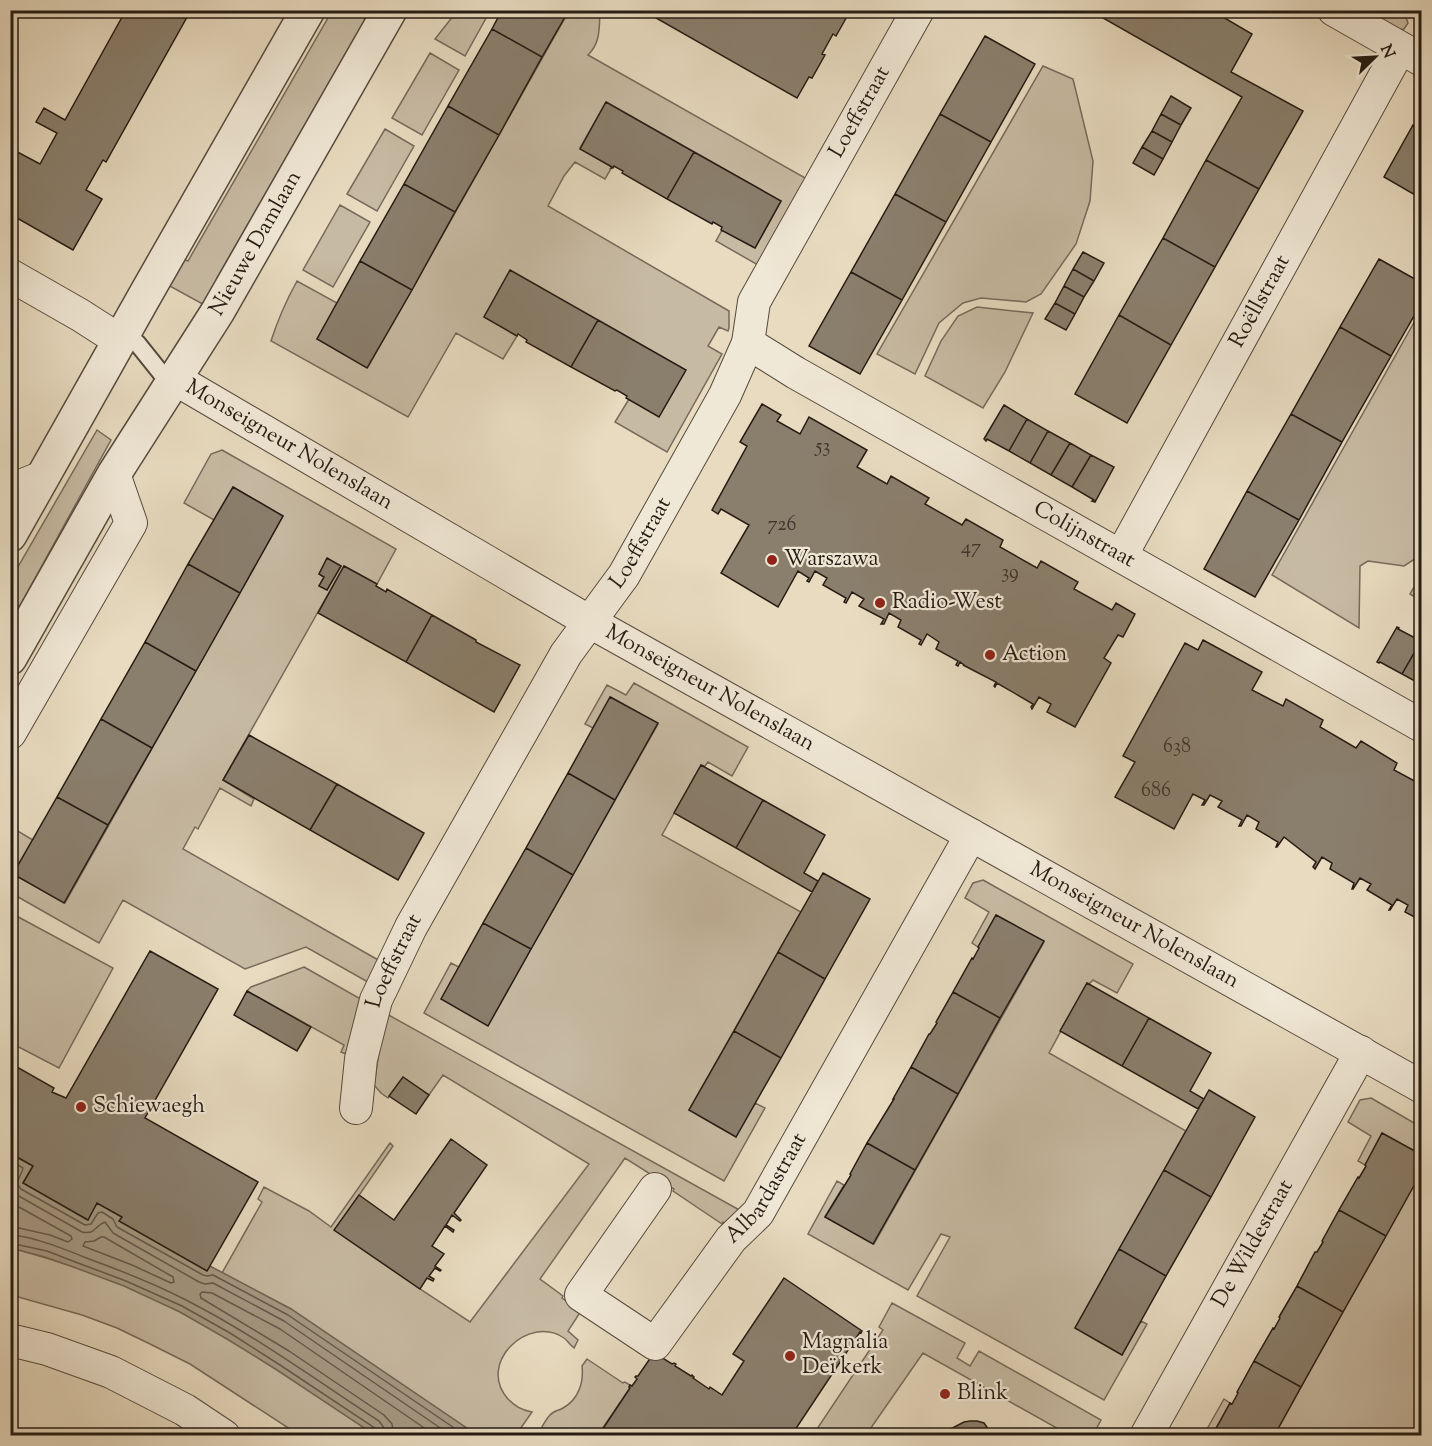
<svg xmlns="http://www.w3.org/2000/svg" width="1432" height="1446" font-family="'Sorts Mill Goudy',serif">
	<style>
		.green { fill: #c7baa3; stroke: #766a5b; stroke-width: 1.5; fill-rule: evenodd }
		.water { fill: #a69a85; stroke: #726757; stroke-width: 1.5 }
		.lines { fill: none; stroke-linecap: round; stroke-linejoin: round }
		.shore { stroke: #665a4c; stroke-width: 1.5 }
		.building { fill: #8a7f6d; stroke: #251b13; stroke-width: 1.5 }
		.service-casing { stroke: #564b3e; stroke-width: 20 }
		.minor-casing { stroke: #564b3e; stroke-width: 34 }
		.tertiary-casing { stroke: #564b3e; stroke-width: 36 }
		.service { stroke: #f0e8d6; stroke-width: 16 }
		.minor { stroke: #f0e8d6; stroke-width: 32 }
		.tertiary { stroke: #f0e8d6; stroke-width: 33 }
		.poi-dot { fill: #8f2418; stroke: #f0e8d6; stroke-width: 2 }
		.labels { text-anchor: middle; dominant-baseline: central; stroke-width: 4.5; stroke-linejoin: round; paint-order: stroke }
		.number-label { font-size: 20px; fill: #3e342a }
		.street-label { font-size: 22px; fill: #251b13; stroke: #f0e8d6 }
		.poi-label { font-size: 22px; fill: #251b13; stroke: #f0e8d6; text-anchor: start }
	</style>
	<rect width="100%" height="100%" fill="#e8dbc0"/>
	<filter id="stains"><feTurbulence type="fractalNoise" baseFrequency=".00333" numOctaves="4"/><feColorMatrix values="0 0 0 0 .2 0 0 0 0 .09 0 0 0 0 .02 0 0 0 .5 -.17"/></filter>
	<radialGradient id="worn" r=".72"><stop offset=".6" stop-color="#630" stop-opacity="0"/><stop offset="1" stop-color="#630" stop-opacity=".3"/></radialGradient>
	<path class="green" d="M332,11H370L217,278L223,281L208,307L166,284L181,258L188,261Z
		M457,11H490L465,56L435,39Z
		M569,11H600C599,28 601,42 588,55L807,179L758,265L716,241L722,230L755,248L781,201L606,102L580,148L612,167L605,179L575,162L564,176L548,206L729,311V328L728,331L719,327L708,346L722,354L667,452L615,422L629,399L659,416L685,370L510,271L484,317L517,336L503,359L456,333L408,417L271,341C278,319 286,301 297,281L337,303L317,339L368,367Z
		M1362,11H1397L1405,15L1408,23L1404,29L1399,30Z
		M430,53L459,70L422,135L392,118Z
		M1043,66L1073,79L1093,161L1090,201L1076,244L1041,294L1026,302L981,298L963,303L939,323L915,374L877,354Z
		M385,129L414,146L377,211L347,194Z
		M340,205L370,222L333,287L303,270Z
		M977,307L1033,313L1005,372L983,408L925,376L941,341L958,316Z
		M1421,310V555L1404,566L1368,561L1360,566L1359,628L1272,575Z
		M97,430L111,440L11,622V579Z
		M222,450L396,549L377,584L344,566L223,780L254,799L251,806L220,788L199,827L198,829L195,827L183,849L380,961L375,986L306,947L245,969L123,900L99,943L11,893V827L33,840L13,874L65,903L283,516L233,487L214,520L184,503L211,454ZM327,559L341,566L327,590L319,586L324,577L319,574Z
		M1421,575V601L1410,594Z
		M634,683L748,747L732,776L708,762L705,766L701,765L662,835L801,912L689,1110L736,1137L755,1103L765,1108L724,1181L424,1013L451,963L459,967L488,1025L658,724L611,697L593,728L585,724L607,685L626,695Z
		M983,880L1133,964L1117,993L1093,980L1089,984L1087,983L1049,1053L1186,1131L1075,1328L1122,1355L1141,1321L1147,1324L1104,1400L917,1296L950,1237L941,1234L908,1290L808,1234L837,1181L844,1185L825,1217L874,1244L1044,942L996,915L978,947L972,943L989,912L965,898L973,883Z
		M11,913L113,968L59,1068L11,1043Z
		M304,967L366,1002L348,1053L346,1054L341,1052L344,1045L247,991L251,987Z
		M385,1013L743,1212L730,1226L723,1222L722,1224L673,1191L674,1189L625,1158L540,1279L563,1296L562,1298L581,1311L568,1331L578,1340L574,1348C570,1345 567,1340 564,1338C529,1314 476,1363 508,1399C515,1406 521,1410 532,1412L516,1435H477L291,1309L222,1273L262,1202L258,1199L264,1187L309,1211L331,1227L390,1143L393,1146L335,1230L420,1289L470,1322L589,1164L443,1075L429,1095L403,1077L388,1098L381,1093L374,1085Z
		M1371,1098L1421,1127V1155L1382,1133L1365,1165L1358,1161L1371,1136L1348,1122L1360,1100Z
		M1421,1171V1435L1274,1436Z
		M11,1248C67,1263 131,1285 182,1313C249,1349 312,1393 375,1435H299L190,1364L150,1344L117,1328L82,1315L11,1295Z
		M892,1303L965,1343L957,1358L970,1366L979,1351L1101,1420L1093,1435H1069L923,1353L866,1435H813L883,1330L879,1327Z
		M587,1359L623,1383L625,1382L630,1385L629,1387L630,1388L598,1435L537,1436C541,1429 545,1420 550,1415C553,1411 558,1411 563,1408C578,1400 584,1383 582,1366Z
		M1224,1399L1230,1403L1212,1435L1203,1436Z"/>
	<path class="water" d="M10,1154L33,1166L23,1183L87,1220L97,1203L122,1217L120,1221L207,1270L210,1266L291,1309L477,1435H375L277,1370L227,1339L180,1312L124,1286L76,1268L45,1257L11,1248Z"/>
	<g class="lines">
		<path class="shore" d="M10,1160L23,1168C22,1176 13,1181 21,1189L85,1225L91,1224L98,1213L102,1212L113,1219L117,1227L203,1275L207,1276L213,1275L288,1315L466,1436
			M10,1187L17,1195L82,1232C96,1235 95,1225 105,1222L113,1233L199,1282L205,1284L213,1283L284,1321L452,1436
			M10,1202L71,1236L72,1239L68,1242L50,1235L10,1226
			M10,1235C33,1236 67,1250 89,1259C122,1271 155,1284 186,1300C253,1334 316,1380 379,1421L384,1428L385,1436
			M101,1237H104L173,1277L174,1282L171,1283L132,1265L83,1246L85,1242L94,1241Z
			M10,1243L47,1251L78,1263L126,1281L182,1306L230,1333L280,1365L375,1428L377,1431L378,1436
			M394,1436L392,1424L384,1415L289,1351L201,1298L200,1294L202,1292L212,1293L280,1329L436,1436"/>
	</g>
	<path class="building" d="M126,10H191L106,162L103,160L86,190L102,199L73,250L10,214V148L40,164L57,133L36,122L44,108L65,120Z
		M502,10H569L542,57L492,29Z
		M642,10H852L849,13L836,36L833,34L822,54L825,55L812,78L809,77L797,98Z
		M1089,10H1211L1252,34L1231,72L1303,111L1259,189L1206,160L1242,97Z
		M492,29L542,57L499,135L448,106Z
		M985,36L1035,64L991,142L940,114Z
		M1171,96L1191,108L1181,125L1161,114Z
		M606,102L694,152L667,199L622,173L623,171L614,166L613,168H611L612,167L580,149Z
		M448,106L499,135L455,212L404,184Z
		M940,114L991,142L946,222L895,194Z
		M1161,114L1181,125L1172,142L1152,131Z
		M1413,125L1422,130V199L1384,177Z
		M1152,131L1172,142L1163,159L1142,147Z
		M1142,147L1163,159L1154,175L1133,163Z
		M694,152L781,201L755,248L721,230L722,227L713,222L712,224L667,199Z
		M1206,160L1259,189L1215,267L1163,238Z
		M404,184L455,212L412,290L360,261Z
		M895,194L946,222L902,300L851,272Z
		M1163,238L1215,267L1171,345L1119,315Z
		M1083,252L1104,263L1094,281L1073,269Z
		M1379,259L1422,283V302L1391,356L1340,327Z
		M360,261L412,290L367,368L317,339Z
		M1073,269L1094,281L1084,297L1064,286Z
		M510,270L598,320L571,367L526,342L527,340L518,334L517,336L484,317Z
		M851,272L902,300L860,374L809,346Z
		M1064,286L1084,297L1075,314L1055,303Z
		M1055,303L1075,314L1066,330L1045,319Z
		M1119,315L1171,345L1127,423L1075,394Z
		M598,320L686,370L659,417L626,398L627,396L617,390L615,391L571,367Z
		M1340,327L1391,356L1342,442L1291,414Z
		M762,404L781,415L777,421L800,434L809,417L867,450L857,467L887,484L891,476L929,498L925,504L962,525L966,519L1003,540L1000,547L1037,568L1041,561L1078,582L1074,589L1112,610L1116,603L1135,614L1123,637L1118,635L1104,658L1111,663L1075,727L1047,712L1051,704L1039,697L1032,709L1031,707L1033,704L997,683L995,687L994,686L996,682L963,665H964L960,662L958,666L956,665L958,661L936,649L939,642L927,634L921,645L919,644L921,640L898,627L901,620L889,613L884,624H881L884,619L859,606L864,599L852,592L846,603L844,602L846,598L823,585L827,578L815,571L809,582L807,581L809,578L798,571L778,607L721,573L749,525L721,509L718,514L712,510L747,446L740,442Z
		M1004,405L1027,419L1009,451L987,439L986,441L984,439Z
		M1291,414L1342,442L1299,520L1247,491Z
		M1027,419L1048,431L1030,463L1009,451Z
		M1048,431L1070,443L1051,475L1030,463Z
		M1070,443L1091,455L1072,487L1051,475Z
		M1091,455L1114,467L1095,502L1092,501L1094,500L1072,487Z
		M233,487L283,516L240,593L188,564Z
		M1247,491L1299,520L1255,597L1204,569Z
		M327,558L341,566L327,590L319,586L324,577L319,574Z
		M188,564L240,593L196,671L145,642Z
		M344,566L377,584L376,586L386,592L387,589L432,615L406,662L318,613Z
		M432,615L476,640V642L520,665L494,712L406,662Z
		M1397,627L1399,628L1398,629L1421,641L1402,674L1380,662L1379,663L1377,662Z
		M1203,640L1262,672L1252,690L1283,706L1286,699L1323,720L1320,727L1356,748L1361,741L1397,763L1394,770L1422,785V921L1405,912L1408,905L1397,899L1390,910H1389L1392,905L1367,890L1371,884L1360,878L1353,889H1352L1354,883L1330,869L1332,863L1322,857L1315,869L1313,867L1316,862L1284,837L1277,847H1276L1278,842L1256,829L1259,822L1247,815L1241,826H1239L1242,820L1218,807L1222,801L1210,795L1204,805H1202L1205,800L1193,794L1174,829L1115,797L1135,762L1123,756L1185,643L1198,650Z
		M1421,641H1422V685L1402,674Z
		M145,642L196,671L152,748L101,719Z
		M610,697L658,723L615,800L568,773Z
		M101,719L152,748L108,825L57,797Z
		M249,735L337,784L310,830L223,780Z
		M701,765L763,800L736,848L674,813Z
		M568,773L615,800L573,875L526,848Z
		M337,784L424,833L398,880L310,830Z
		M57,797L108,825L64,903L13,874Z
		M763,800L825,835L804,873L818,881L812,892L736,848Z
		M526,848L573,875L531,949L483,923Z
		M823,873L870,899L825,979L778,952Z
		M996,915L1044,941L1000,1018L953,992L972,958L973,959L979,948L978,947Z
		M483,923L531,949L488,1026L441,999Z
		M150,951L218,989L145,1118L258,1182L207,1271L119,1221L122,1217L97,1203L88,1220L23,1183L33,1166L10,1153V1063L54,1088L52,1092L66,1098Z
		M778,952L825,979L781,1058L734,1031Z
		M1087,983L1149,1018L1122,1066L1060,1031Z
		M247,991L311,1027L297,1051L234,1015Z
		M953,992L1000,1018L958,1094L911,1067L929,1034H930L937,1023L936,1022Z
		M1149,1018L1211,1053L1190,1091L1204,1099L1198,1109L1122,1066Z
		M734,1031L781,1058L736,1137L689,1110Z
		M911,1067L958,1094L915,1170L867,1143L894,1099H893Z
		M403,1077L429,1095L416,1114L389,1096Z
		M1209,1090L1255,1117L1211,1197L1164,1170Z
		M1382,1133L1422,1155V1171L1386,1236L1339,1210L1358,1177L1359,1178L1366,1166L1365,1165Z
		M451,1139L487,1165L454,1213L461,1220L460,1221L452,1215L446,1225L454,1230L453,1232L445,1226L432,1246L444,1254L435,1266L441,1270L440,1271L435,1268L429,1276L434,1279L433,1281L427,1278L420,1289L334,1230L359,1195L394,1220Z
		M867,1143L915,1170L873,1244L825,1217L851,1175L850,1174Z
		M1164,1170L1211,1197L1166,1276L1119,1249Z
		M1339,1210L1386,1236L1343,1312L1297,1286L1315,1252H1317L1323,1242L1322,1241Z
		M1119,1249L1166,1276L1122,1355L1075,1328Z
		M784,1278L862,1331L861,1333L860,1332L791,1436H598L630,1388L629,1387L630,1385L632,1386L637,1379L635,1377L636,1376H638L656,1350V1354L672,1364L674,1363L676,1364L675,1366L691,1376L692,1375L694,1377L693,1378L709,1389L710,1387L722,1395L744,1361L733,1354Z
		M1297,1286L1343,1312L1301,1387L1254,1361L1273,1328L1274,1329L1280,1318L1279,1317Z
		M1254,1361L1301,1387L1274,1436H1212L1230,1403L1232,1404L1238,1393L1237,1392Z
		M970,1421H977L984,1423L993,1436H937L964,1422Z"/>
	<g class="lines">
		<g class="service-casing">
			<path id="service" d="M119,340L137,343L161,373L175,379"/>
		</g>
		<g class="minor-casing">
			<g id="minor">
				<path d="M1334,10L1422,60"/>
				<path d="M10,275L80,315L119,340"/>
				<path id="s1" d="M748,343L796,373L1422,726"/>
				<path id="s2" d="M175,379L590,622L1422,1087"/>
				<path d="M10,490L43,477"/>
				<path id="s3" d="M1121,556L1400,48"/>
				<path d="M10,733L131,523L114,474"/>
				<path id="s4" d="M356,1108L361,1059L376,1000L411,927L566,654L624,575L725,395L748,343L754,302L918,10"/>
				<path id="s5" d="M655,1189L581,1295L655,1344L731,1239L758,1213L971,835"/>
				<path d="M10,1340L47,1349L111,1372L185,1410L224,1436"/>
				<path id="s6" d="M1146,1436L1361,1052"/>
			</g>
		</g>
		<g class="tertiary-casing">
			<g id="tertiary">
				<path d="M10,535C108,359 208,185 308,10"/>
				<path id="s7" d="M10,658L114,474L218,311L390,10"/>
			</g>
		</g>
		<use href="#service" class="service"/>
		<use href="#minor" class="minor"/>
		<use href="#tertiary" class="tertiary"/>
	</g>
	<g class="poi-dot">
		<circle cx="772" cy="560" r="6"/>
		<circle cx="880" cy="603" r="6"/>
		<circle cx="990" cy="655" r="6"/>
		<circle cx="81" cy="1107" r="6"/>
		<circle cx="790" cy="1356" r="6"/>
		<circle cx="945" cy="1394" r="6"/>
	</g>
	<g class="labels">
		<g class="number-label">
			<text x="823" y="447">53</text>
			<text x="782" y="525">726</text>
			<text x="971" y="548">47</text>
			<text x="1010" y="573">39</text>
			<text x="1177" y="747">638</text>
			<text x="1156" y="791">686</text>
		</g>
		<g class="street-label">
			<text stroke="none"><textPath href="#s4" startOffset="1125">Loeffstraat</textPath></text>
			<text stroke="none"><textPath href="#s7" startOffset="482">Nieuwe Damlaan</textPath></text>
			<text stroke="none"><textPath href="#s3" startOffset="290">Roëllstraat</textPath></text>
			<text stroke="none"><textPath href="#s2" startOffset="132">Monseigneur Nolenslaan</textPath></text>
			<text stroke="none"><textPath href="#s1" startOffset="387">Colijnstraat</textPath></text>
			<text stroke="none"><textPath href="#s4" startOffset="639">Loeffstraat</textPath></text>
			<text stroke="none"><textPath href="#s2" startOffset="618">Monseigneur Nolenslaan</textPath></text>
			<text stroke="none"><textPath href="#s2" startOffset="1104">Monseigneur Nolenslaan</textPath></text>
			<text stroke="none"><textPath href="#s4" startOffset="153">Loeffstraat</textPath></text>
			<text stroke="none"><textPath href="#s5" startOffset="410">Albardastraat</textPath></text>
			<text stroke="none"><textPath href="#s6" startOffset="220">De Wildestraat</textPath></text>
		</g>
		<g class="poi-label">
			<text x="784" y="560">Warszawa</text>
			<text x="892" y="603">Radio-West</text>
			<text x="1002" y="655">Action</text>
			<text x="93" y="1107">Schiewaegh</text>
			<text x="802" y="1343">Magnalia<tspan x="802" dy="25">Deï kerk</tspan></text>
			<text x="957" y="1394">Blink</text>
		</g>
	</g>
	<rect width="1432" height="1446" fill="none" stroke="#e8dbc0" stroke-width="36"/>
	<rect x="12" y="12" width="1408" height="1422" fill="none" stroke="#251b13" stroke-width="3"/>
	<rect x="18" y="18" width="1396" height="1410" fill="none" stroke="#251b13" stroke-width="1.5"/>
	<g transform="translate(1375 57) rotate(66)" stroke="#f0e8d6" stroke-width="4.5" paint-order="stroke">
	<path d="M0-4.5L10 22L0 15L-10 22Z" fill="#251b13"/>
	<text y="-9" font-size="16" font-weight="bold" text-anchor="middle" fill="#251b13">N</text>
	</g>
	<rect width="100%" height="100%" filter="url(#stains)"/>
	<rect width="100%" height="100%" fill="url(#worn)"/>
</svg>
